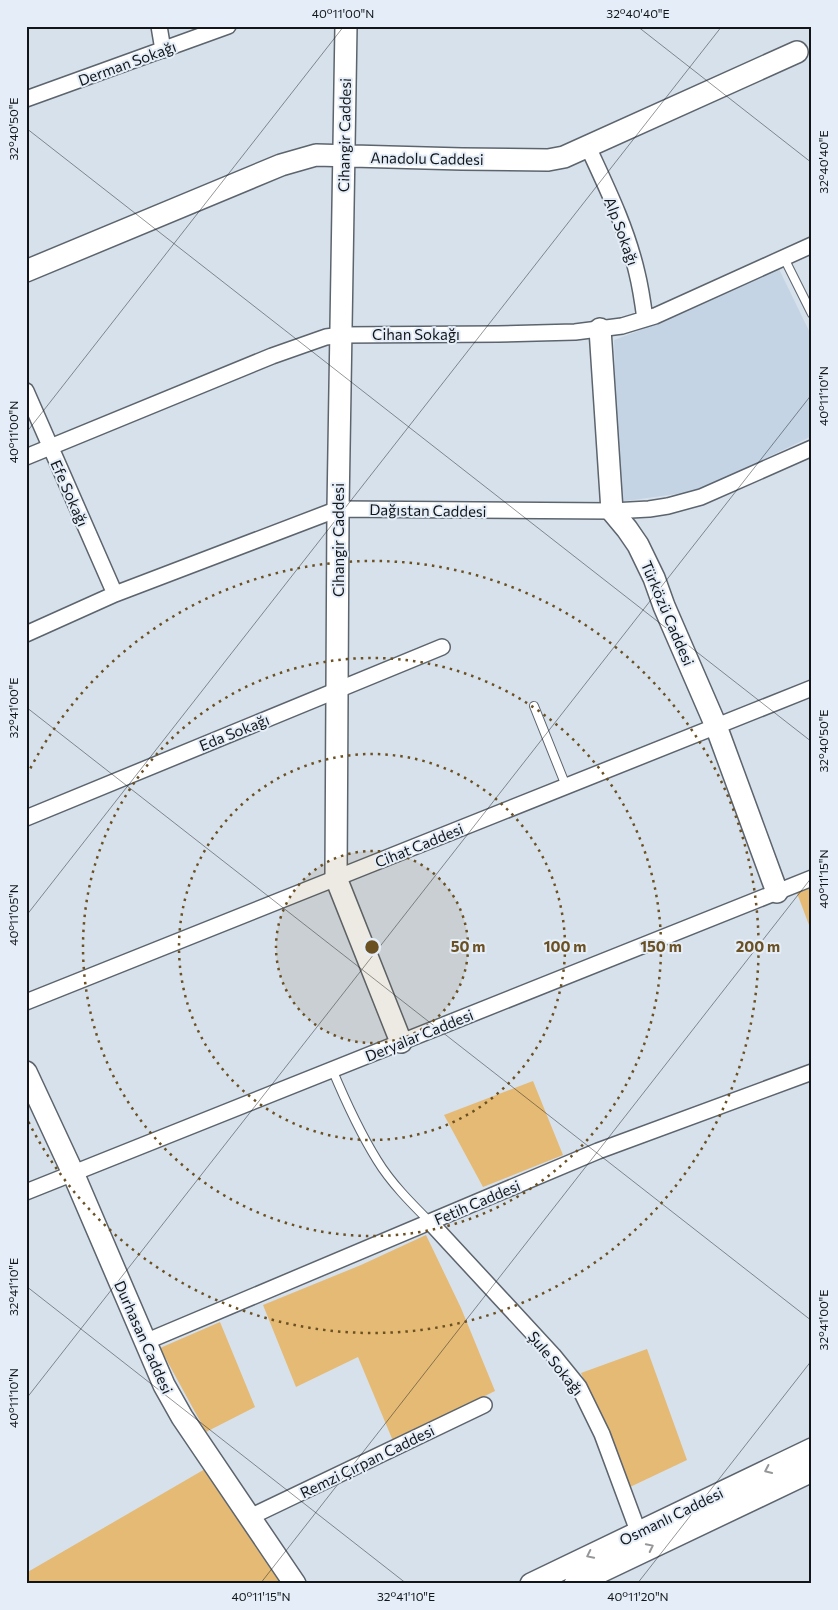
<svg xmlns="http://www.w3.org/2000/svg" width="838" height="1610" font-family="Commissioner,sans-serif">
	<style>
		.built { fill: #c5d4e4 }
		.green { fill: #e5ba75 }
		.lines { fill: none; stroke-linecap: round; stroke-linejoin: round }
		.lane-casing { stroke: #5c646d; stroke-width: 10 }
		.street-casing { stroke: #5c646d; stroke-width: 18 }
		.secondary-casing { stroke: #5c646d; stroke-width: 24 }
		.lane { stroke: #fff; stroke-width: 8 }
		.street { stroke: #fff; stroke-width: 15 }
		.secondary { stroke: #fff; stroke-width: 21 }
		.oneway { stroke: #949698 }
		.ticks { fill: none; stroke: #121619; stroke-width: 1; stroke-opacity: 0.45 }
		.ring { fill: none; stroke: #6b5022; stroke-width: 2.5; stroke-dasharray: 2.5 5 }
		.labels { text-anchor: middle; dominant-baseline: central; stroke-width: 4; stroke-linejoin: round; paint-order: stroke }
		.street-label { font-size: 15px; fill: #121619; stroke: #e5eef8 }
		.centre { fill: #6b5022; stroke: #e5eef8; stroke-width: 2.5 }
		.ring-label { font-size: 15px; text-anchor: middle; font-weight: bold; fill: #6b5022; stroke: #e5eef8; stroke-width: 4; stroke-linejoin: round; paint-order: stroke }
		.neatline { fill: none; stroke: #121619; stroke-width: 2 }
		.ticks-label { font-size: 12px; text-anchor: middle; fill: #121619 }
	</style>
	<rect width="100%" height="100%" fill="#d7e1eb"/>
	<path class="built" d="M778,267L812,337V436L698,491L619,502L614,340L638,331Z"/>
	<path class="green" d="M812,887V933L797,893Z
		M533,1081L563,1155L483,1187L444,1115Z
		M426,1235L461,1308L495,1391L393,1441L358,1357L296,1387L263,1305L361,1265Z
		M220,1322L255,1407L206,1432L160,1348Z
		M647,1349L687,1460L630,1487L581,1373Z
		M205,1469L282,1584H26V1573Z"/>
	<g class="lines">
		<g class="lane-casing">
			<path id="lane" d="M784,258L812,314
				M534,706L566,786
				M332,1069C345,1100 359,1131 377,1160C391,1183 411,1203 430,1222"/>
		</g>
		<g class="street-casing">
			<path id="street" d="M159,26L163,50
				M26,99L228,26
				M588,147C607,188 627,229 637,273C641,289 643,304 645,319
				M26,391L115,594
				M26,457L272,356L326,337L342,335L498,334L575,332L622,326L655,316L812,245
				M26,634L115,594L338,509L612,511L649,509L668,506L701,497L812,448
				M26,818L442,647
				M26,1002L812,688
				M26,1192L812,878
				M430,1222L553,1355L579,1387L602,1434L638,1531
				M145,1342L598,1151L812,1072
				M250,1517L484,1405"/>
		</g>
		<g class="secondary-casing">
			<path id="secondary" d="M346,26L338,509L336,878L401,1042
				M26,271L281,165L316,155L462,159L548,160L564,157L797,52
				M600,329L612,511L627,529L638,545L654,578L664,606L716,726L777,892
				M26,1072L73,1173L164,1385L182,1417L295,1584
				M531,1584L812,1449
				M575,1584L812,1471"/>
		</g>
		<use href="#lane" class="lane"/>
		<use href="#street" class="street"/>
		<use href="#secondary" class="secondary"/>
	</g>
	<defs><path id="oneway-chevron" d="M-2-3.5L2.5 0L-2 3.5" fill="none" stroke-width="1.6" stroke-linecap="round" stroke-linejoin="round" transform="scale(1.25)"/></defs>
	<g class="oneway">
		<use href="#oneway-chevron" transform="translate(768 1470) rotate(155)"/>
		<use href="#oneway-chevron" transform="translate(650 1547) rotate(-26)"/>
		<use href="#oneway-chevron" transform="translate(590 1555) rotate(154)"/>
	</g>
	<path class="ticks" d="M637,26L812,163M26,128L812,742M26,433L344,26M26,707L812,1321M26,916L722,26M26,1286L407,1584M26,1399L812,394M260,1584L812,877M637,1584L812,1360"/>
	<circle cx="372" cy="947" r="96" fill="#6b5022" fill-opacity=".12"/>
	<g class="ring">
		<circle cx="372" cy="947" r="96"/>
		<circle cx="372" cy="947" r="193"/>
		<circle cx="372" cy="947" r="289"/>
		<path d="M27 775A386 386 0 1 1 27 1119"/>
	</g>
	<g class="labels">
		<g class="street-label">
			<text transform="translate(127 63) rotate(-20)">Derman Sokağı</text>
			<text transform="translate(344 135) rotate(-89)">Cihangir Caddesi</text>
			<text transform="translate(427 158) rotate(1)">Anadolu Caddesi</text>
			<text transform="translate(622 231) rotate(70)">Alp Sokağı</text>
			<text x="416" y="334">Cihan Sokağı</text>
			<text transform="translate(70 493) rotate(66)">Efe Sokağı</text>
			<text transform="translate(428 510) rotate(1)">Dağıstan Caddesi</text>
			<text transform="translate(338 540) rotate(-90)">Cihangir Caddesi</text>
			<text transform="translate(668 613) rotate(67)">Türközü Caddesi</text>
			<text transform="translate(234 732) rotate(-22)">Eda Sokağı</text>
			<text transform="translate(419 845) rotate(-22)">Cihat Caddesi</text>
			<text transform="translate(419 1035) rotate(-22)">Deryalar Caddesi</text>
			<text transform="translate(477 1202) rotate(-23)">Fetih Caddesi</text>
			<text transform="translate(144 1337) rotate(66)">Durhasan Caddesi</text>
			<text transform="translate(556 1363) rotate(51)">Şule Sokağı</text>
			<text transform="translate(367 1461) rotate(-26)">Remzi Çırpan Caddesi</text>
			<text transform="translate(671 1516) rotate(-26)">Osmanlı Caddesi</text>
		</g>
	</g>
	<circle cx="372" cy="947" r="8" class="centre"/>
	<g class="ring-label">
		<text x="468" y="952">50 m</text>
		<text x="565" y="952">100 m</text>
		<text x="661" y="952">150 m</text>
		<text x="758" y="952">200 m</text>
	</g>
	<rect width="838" height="1610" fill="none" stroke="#e5eef8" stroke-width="55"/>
	<rect x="28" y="28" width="782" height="1554" class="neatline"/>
	<g class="ticks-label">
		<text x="343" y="18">40°11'00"N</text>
		<text x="638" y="18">32°40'40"E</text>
		<text transform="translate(14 129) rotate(-90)" y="4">32°40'50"E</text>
		<text transform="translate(824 162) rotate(-90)" y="4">32°40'40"E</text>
		<text transform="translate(824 396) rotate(-90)" y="4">40°11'10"N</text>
		<text transform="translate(14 432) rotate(-90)" y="4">40°11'00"N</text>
		<text transform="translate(14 708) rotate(-90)" y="4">32°41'00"E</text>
		<text transform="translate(824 741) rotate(-90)" y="4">32°40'50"E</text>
		<text transform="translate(824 879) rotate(-90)" y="4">40°11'15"N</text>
		<text transform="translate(14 915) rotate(-90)" y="4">40°11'05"N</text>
		<text transform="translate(14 1287) rotate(-90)" y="4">32°41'10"E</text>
		<text transform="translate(824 1320) rotate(-90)" y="4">32°41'00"E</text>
		<text transform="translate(14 1398) rotate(-90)" y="4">40°11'10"N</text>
		<text x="261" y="1601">40°11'15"N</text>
		<text x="406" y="1601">32°41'10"E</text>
		<text x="638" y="1601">40°11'20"N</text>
	</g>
</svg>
